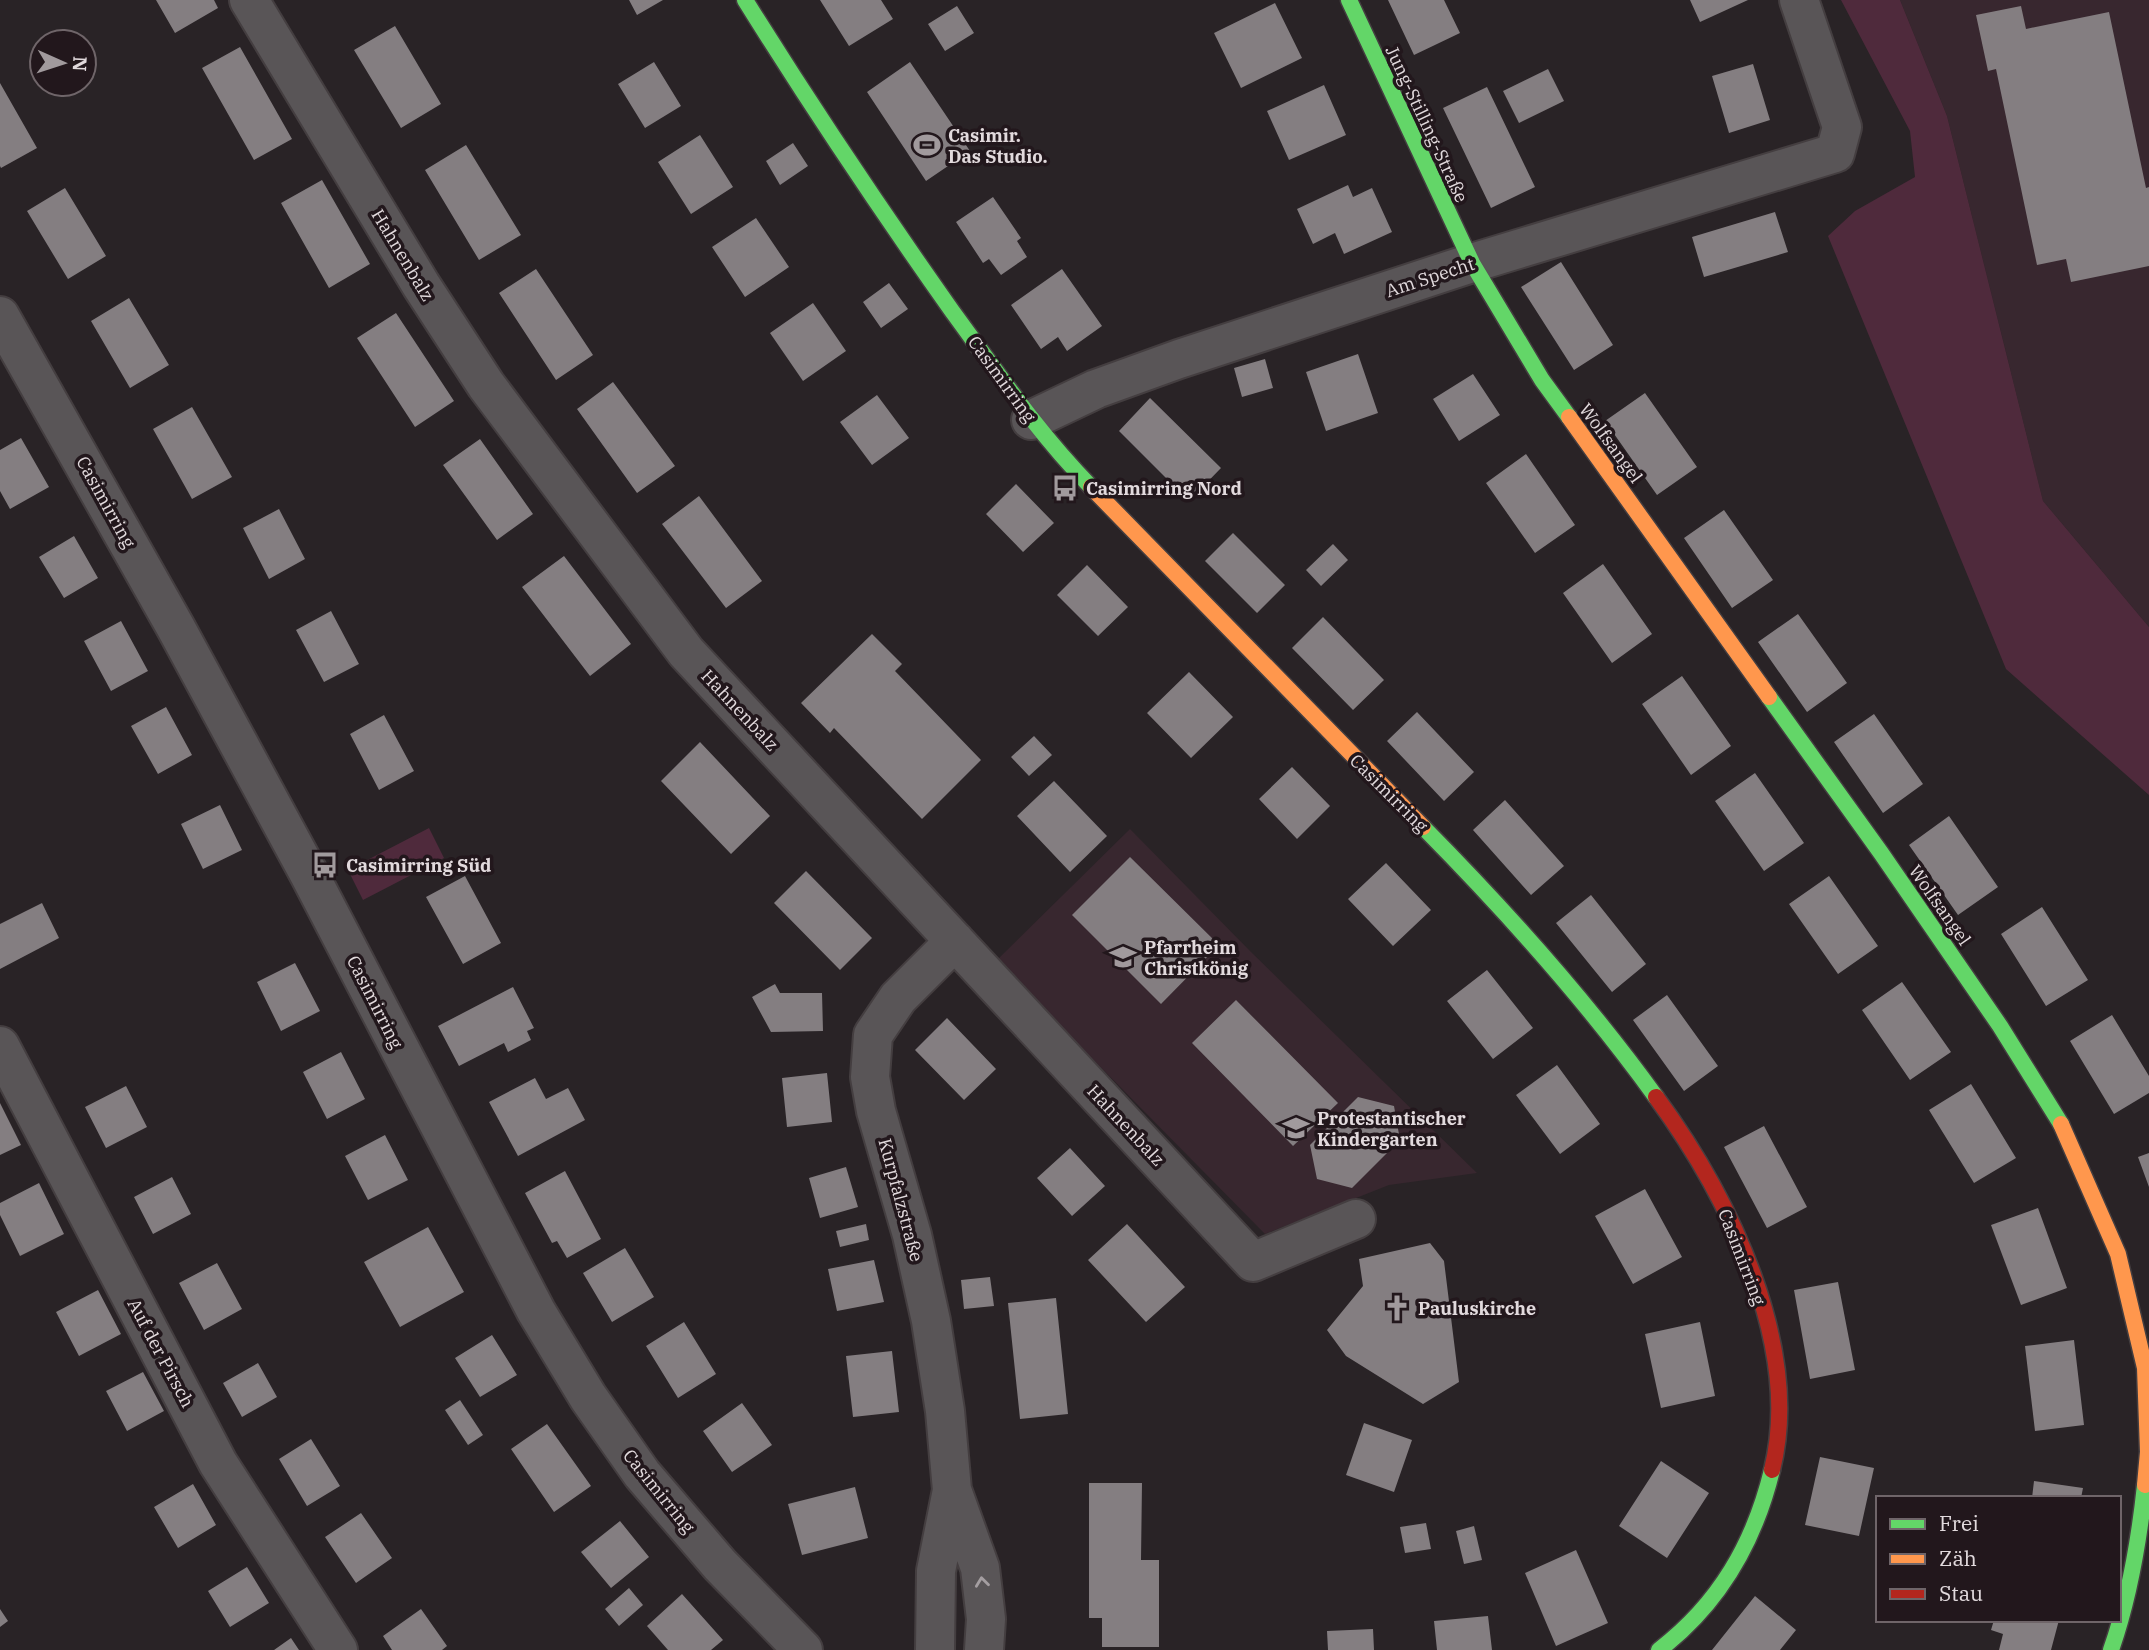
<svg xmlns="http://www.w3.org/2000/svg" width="2149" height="1650" font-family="'IBM Plex Serif',serif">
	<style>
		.built { fill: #38272f }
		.green { fill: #4f2a3c }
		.building { fill: #847e81 }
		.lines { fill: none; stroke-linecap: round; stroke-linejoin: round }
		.street-casing { stroke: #443e40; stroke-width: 42 }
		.fast-casing { stroke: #443e40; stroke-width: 19 }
		.slow-casing { stroke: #443e40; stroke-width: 19 }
		.jam-casing { stroke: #443e40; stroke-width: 19 }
		.street { stroke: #595557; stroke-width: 38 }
		.fast { stroke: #63d668; stroke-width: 16 }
		.slow { stroke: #ff974d; stroke-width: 16 }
		.jam { stroke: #b3261e; stroke-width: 16 }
		.oneway { stroke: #a49ea1 }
		.labels { text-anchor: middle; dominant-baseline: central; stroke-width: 7; stroke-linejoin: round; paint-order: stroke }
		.street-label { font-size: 18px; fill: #e2dadd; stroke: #22171c }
		.poi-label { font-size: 18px; font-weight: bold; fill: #e2dadd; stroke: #22171c; text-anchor: start }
	</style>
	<rect width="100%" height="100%" fill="#292326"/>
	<path class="built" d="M1900,0H2149V627L2043,501L1947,116Z
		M1130,829L1251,952L1477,1173L1389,1185L1265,1234L996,961Z"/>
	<path class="green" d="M1841,0H1900L1947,116L2043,501L2149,627V795L2006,669L1828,236L1855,211L1915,177L1910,131Z
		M429,828L444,858L363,900L348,870Z"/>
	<path class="building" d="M156,0H214L218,8L175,33Z
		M629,0H663L637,15Z
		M820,0H881L893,19L849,46Z
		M1388,0H1444L1460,33L1414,55Z
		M1690,0H1748L1700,22Z
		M1275,3L1302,58L1241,88L1214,33Z
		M957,6L974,33L945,51L928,24Z
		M2021,6L2026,29L2109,12L2146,188L2149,187V266L2071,282L2066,259L2037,265L1996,69L1988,71L1976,15Z
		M395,26L441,104L401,128L354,50Z
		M240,47L292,139L254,160L202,68Z
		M654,62L681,106L645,128L618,84Z
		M910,62L970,151L926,181L867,92Z
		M1753,64L1770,120L1729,133L1712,76Z
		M1548,69L1564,101L1519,123L1503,91Z
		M0,83L37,148L1,168L0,166Z
		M1324,85L1346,135L1289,160L1267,111Z
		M1487,87L1535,187L1491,208L1443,108Z
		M700,135L733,187L691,214L658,162Z
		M793,143L808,166L780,185L766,161Z
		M466,145L521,235L479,260L425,170Z
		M322,180L370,264L329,288L281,203Z
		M1348,185L1353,197L1372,188L1392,232L1344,254L1335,233L1313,244L1297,209Z
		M65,188L106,256L68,279L27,211Z
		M993,197L1021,238L1017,241L1027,257L1001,275L989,259L983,263L956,222Z
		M1775,212L1788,252L1704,277L1692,237Z
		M756,218L789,267L745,297L712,247Z
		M1561,262L1613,345L1574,370L1521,287Z
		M536,269L593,355L556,380L499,293Z
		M1062,269L1102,326L1067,351L1058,337L1041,349L1011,305Z
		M889,283L908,309L881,328L863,302Z
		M129,298L169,365L130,388L91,321Z
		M813,303L846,351L803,381L770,333Z
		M396,313L454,401L415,427L357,338Z
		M1358,354L1378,413L1326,431L1306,372Z
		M1265,359L1273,388L1242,397L1234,368Z
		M1473,374L1500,415L1459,441L1433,399Z
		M613,382L675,466L637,493L577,409Z
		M1645,393L1697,467L1657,495L1605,421Z
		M877,395L909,438L872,465L840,422Z
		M1150,398L1221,468L1189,501L1119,431Z
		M192,407L232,477L192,499L153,429Z
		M21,438L49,487L10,509L0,491V450Z
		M480,439L533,514L497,540L443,465Z
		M1526,454L1575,525L1535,553L1486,483Z
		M1016,484L1054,523L1023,552L986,514Z
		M699,496L762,581L726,608L662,524Z
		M279,509L305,559L269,579L243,528Z
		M1724,510L1773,580L1732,608L1684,538Z
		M1233,533L1285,585L1257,613L1205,561Z
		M74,536L98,578L64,598L39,557Z
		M1333,544L1348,560L1321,586L1306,570Z
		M564,556L631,644L590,676L522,587Z
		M1603,564L1652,634L1612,663L1563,593Z
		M1087,565L1128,607L1098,636L1057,595Z
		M331,611L359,664L324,682L296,630Z
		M1798,614L1847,683L1807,712L1758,642Z
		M1323,617L1384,680L1353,710L1292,648Z
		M121,621L148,671L111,691L84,641Z
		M872,634L902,664L895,671L981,760L922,819L834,728L830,733L801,703Z
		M1189,672L1233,717L1191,758L1147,713Z
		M1682,676L1731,746L1691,775L1642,704Z
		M166,707L192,755L158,774L131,726Z
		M1417,712L1474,772L1444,801L1387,741Z
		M1874,714L1923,784L1883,813L1834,742Z
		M384,715L414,771L379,790L350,734Z
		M1034,736L1052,755L1029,776L1011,757Z
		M700,742L770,816L731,854L661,781Z
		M1292,767L1330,806L1297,839L1259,799Z
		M1755,773L1804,843L1764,871L1715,801Z
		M1054,781L1107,836L1070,872L1017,816Z
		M1505,800L1564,866L1531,895L1473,830Z
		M220,805L242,850L203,869L181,824Z
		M1949,816L1998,887L1958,915L1909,845Z
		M1130,857L1219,945L1161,1004L1072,915Z
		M1386,863L1431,910L1393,946L1348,899Z
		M806,871L872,938L840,970L774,903Z
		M465,876L501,943L463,964L426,897Z
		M1829,876L1878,946L1838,974L1789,904Z
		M1591,895L1646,964L1612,992L1556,923Z
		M42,903L59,938L0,969V924Z
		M2042,907L2088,980L2046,1006L2001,934Z
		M295,963L320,1011L281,1031L257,982Z
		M1487,970L1533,1028L1493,1059L1447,1001Z
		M1902,982L1951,1052L1910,1080L1862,1010Z
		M775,984L780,993H822L823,1031L771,1032L752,997Z
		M513,987L534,1028L527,1031L531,1040L508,1052L504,1043L459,1066L438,1026Z
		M1667,995L1718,1066L1684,1091L1633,1020Z
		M1236,1000L1338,1103L1293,1146L1192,1043Z
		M2112,1015L2149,1076V1093L2114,1114L2070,1041Z
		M947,1018L996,1069L964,1100L915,1050Z
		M341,1052L365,1099L327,1119L303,1072Z
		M1557,1065L1600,1124L1560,1154L1516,1095Z
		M827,1073L832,1122L787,1127L782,1078Z
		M535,1078L546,1099L568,1088L585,1120L518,1156L489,1102Z
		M1971,1084L2016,1158L1974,1183L1929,1110Z
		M126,1086L147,1127L106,1148L85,1107Z
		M1358,1097L1394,1106L1400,1140L1352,1188L1317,1179L1310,1145Z
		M0,1103L21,1145L0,1155Z
		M1764,1126L1807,1207L1767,1228L1724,1147Z
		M385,1135L408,1180L368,1200L345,1156Z
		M1070,1148L1105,1186L1072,1216L1037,1178Z
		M2149,1153V1187L2138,1157Z
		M846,1167L858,1207L820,1218L809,1178Z
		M565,1171L601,1239L567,1258L557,1241L552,1243L525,1193Z
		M172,1177L191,1214L153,1234L134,1197Z
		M39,1183L64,1234L20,1256L0,1215V1203Z
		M1645,1189L1682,1257L1633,1284L1595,1216Z
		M2038,1208L2067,1288L2021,1305L1991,1225Z
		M866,1224L869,1240L840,1247L836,1231Z
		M1127,1224L1185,1287L1146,1322L1088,1260Z
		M428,1227L464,1292L400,1327L364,1262Z
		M1430,1243L1444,1261L1459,1382L1423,1404L1346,1356L1327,1330L1363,1286L1359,1259Z
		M625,1248L654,1297L612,1322L583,1273Z
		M874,1260L884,1302L837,1311L828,1269Z
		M217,1263L242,1309L204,1330L179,1283Z
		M990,1277L994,1306L964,1309L961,1280Z
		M1838,1282L1855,1370L1810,1379L1794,1290Z
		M98,1290L121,1334L79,1356L56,1312Z
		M1056,1298L1068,1414L1020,1419L1008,1303Z
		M684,1322L716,1374L678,1398L646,1346Z
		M1700,1322L1715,1396L1661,1408L1645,1334Z
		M492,1335L517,1375L480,1397L455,1358Z
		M2074,1340L2084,1425L2035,1431L2025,1346Z
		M892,1351L899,1412L853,1417L846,1356Z
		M258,1363L277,1397L242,1417L223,1383Z
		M143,1372L164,1411L127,1431L106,1391Z
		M460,1400L483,1435L468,1445L445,1410Z
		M742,1403L772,1445L732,1472L703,1431Z
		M1364,1423L1412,1440L1394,1492L1346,1475Z
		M547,1424L591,1486L554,1512L511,1449Z
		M311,1439L340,1486L307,1506L279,1459Z
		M1820,1457L1874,1468L1859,1536L1805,1525Z
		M1661,1461L1709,1493L1667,1558L1619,1526Z
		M2034,1481L2083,1488L2081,1498H2032Z
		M1089,1483H1142L1141,1560H1159V1647H1102V1618H1089Z
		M193,1484L216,1525L178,1548L154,1507Z
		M855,1487L868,1538L802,1555L788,1504Z
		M361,1513L392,1558L356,1583L325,1537Z
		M620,1521L649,1557L611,1588L581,1552Z
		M1426,1523L1431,1549L1405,1553L1400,1527Z
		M1474,1526L1482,1560L1464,1564L1456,1531Z
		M1576,1550L1608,1623L1556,1646L1525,1573Z
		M247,1567L269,1603L230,1627L208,1591Z
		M629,1588L643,1605L619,1626L605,1609Z
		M682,1594L723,1640L711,1650H668L647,1626Z
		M1755,1596L1796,1630L1780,1650H1712Z
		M0,1609L8,1621L0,1627Z
		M421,1609L447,1646L442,1650H392L383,1636Z
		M1488,1616L1492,1650H1437L1434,1621Z
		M1994,1620H2059L2051,1650H1999L2003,1634L1991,1630Z
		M1373,1629L1374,1650H1328L1327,1631Z
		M291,1638L299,1650H274Z"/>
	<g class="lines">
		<g class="street-casing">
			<path id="street" d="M249,0L421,285L486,385L686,652L1253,1262L1356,1219
				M0,316L176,628L309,874L536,1311L588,1397L642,1474L720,1565L803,1650
				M1031,420L1096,389L1179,359L1472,263L1835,153L1842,127L1799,0
				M955,941L898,998L873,1035L870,1077L876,1111L912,1235L931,1321L945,1411L952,1490L980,1568L986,1619L984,1650
				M0,1046L218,1463L338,1650
				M935,1650L936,1571L952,1490"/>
		</g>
		<g class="fast-casing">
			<path id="fast" d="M745,0C811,106 880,209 952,311C996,371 1038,433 1091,487
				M1349,0L1472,263L1542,380L1569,417
				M1769,697L1881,853L2000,1026L2061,1124
				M1423,827C1507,912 1586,1000 1656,1097
				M1659,1650C1719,1604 1754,1544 1772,1470
				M2111,1650C2130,1596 2139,1541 2145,1485"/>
		</g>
		<g class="slow-casing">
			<path id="slow" d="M1569,417L1769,697
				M1091,487L1423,827
				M2061,1124L2118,1254L2145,1368L2148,1452L2145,1485"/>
		</g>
		<g class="jam-casing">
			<path id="jam" d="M1656,1097C1728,1195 1803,1346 1772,1470"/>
		</g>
		<use href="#street" class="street"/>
		<use href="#fast" class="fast"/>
		<use href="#slow" class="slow"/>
		<use href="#jam" class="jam"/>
	</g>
	<defs><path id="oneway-chevron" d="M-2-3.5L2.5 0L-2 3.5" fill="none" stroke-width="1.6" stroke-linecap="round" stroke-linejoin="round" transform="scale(1.75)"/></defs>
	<use class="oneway" href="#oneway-chevron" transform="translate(982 1582) rotate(-97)"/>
	<defs>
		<g id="stadium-bare" transform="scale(2.1)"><path d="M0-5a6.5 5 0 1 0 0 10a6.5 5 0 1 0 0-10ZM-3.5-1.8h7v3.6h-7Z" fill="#a19a9d" stroke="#22171c" stroke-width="2.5" paint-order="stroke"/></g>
		<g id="bus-bare" transform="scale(2.1)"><path d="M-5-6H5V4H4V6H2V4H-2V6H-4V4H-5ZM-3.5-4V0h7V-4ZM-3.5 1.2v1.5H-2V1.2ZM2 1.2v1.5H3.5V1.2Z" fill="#a19a9d" stroke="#22171c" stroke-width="2.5" paint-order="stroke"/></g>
		<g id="school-bare" transform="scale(2.1)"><path d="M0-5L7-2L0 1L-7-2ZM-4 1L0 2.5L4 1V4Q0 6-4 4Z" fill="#a19a9d" stroke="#22171c" stroke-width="2.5" paint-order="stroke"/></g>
		<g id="church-bare" transform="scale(2.1)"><path d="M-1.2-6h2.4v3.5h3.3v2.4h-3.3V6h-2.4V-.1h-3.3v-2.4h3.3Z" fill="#a19a9d" stroke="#22171c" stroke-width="2.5" paint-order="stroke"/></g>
	</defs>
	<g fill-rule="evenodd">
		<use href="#stadium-bare" x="927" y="145"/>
		<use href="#bus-bare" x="1065" y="488"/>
		<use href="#bus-bare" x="325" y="865"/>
		<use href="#school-bare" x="1123" y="957"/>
		<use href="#school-bare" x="1296" y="1128"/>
		<use href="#church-bare" x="1397" y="1308"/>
	</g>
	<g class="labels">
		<g class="street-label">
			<text transform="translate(1427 124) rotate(65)">Jung-Stilling-Straße</text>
			<text transform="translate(403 255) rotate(59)">Hahnenbalz</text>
			<text transform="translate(1430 277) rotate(-18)">Am Specht</text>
			<text transform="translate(1002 379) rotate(54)">Casimirring</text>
			<text transform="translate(1611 443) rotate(54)">Wolfsangel</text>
			<text transform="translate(106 502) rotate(61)">Casimirring</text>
			<text transform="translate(740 710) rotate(47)">Hahnenbalz</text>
			<text transform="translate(1389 793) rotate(45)">Casimirring</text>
			<text transform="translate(1940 905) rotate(55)">Wolfsangel</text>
			<text transform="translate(375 1002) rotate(63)">Casimirring</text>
			<text transform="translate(1126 1125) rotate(47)">Hahnenbalz</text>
			<text transform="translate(901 1200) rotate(75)">Kurpfalzstraße</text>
			<text transform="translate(1742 1257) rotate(69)">Casimirring</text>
			<text transform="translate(161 1353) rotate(62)">Auf der Pirsch</text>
			<text transform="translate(659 1491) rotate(51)">Casimirring</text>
		</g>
		<g class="poi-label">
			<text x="948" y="135">Casimir.<tspan x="948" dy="21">Das Studio.</tspan></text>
			<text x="1086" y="488">Casimirring Nord</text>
			<text x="346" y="865">Casimirring Süd</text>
			<text x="1144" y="947">Pfarrheim<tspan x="1144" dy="21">Christkönig</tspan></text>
			<text x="1317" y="1118">Protestantischer<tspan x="1317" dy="21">Kindergarten</tspan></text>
			<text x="1418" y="1308">Pauluskirche</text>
		</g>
	</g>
	<rect x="1876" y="1496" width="245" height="126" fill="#22171c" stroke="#6f6569" stroke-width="2"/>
	<rect x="1890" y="1519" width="35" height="10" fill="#63d668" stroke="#6f6569" stroke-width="2"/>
	<text x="1939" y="1531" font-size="21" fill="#e2dadd">Frei</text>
	<rect x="1890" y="1554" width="35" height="10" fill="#ff974d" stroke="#6f6569" stroke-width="2"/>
	<text x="1939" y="1566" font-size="21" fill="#e2dadd">Zäh</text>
	<rect x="1890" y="1589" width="35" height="10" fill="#b3261e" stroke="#6f6569" stroke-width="2"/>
	<text x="1939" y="1601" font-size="21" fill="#e2dadd">Stau</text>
	<g transform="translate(63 63) rotate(93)"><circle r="33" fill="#22171c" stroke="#6f6569" stroke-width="2"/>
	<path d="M0-5L12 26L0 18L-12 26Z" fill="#a19a9d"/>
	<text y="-10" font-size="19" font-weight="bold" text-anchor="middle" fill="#e2dadd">N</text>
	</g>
</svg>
